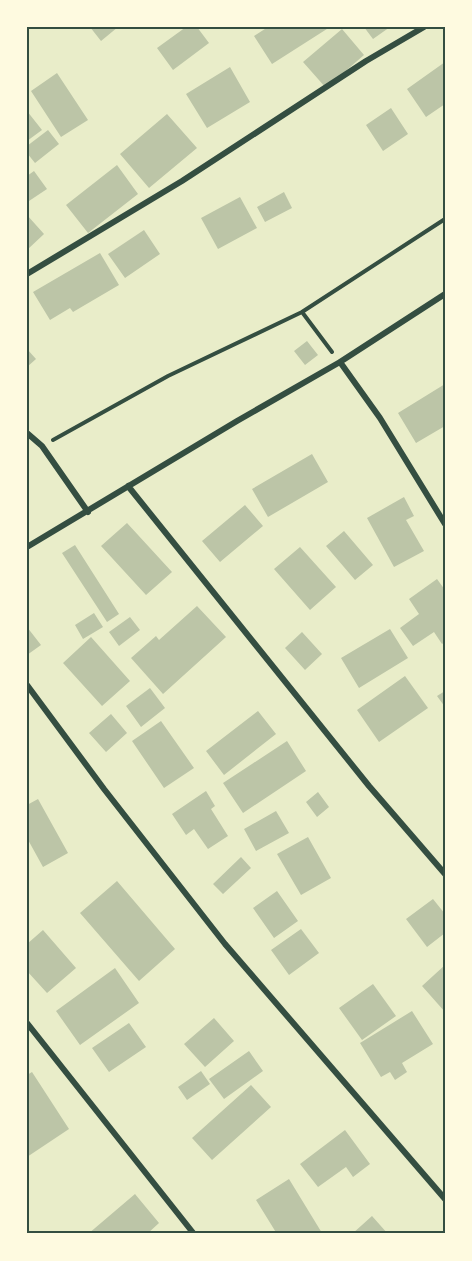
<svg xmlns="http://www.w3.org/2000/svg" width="472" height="1261" font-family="Literata,serif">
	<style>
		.building { fill: #bcc5a7 }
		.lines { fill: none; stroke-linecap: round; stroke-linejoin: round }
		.path { stroke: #344e41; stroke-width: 4 }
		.minor { stroke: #344e41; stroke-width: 6 }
		.neatline { fill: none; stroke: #344e41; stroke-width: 2 }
	</style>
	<rect width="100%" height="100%" fill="#e9edc9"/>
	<path class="building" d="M90,27H118L101,41Z
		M186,27H197L209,43L173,70L157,48Z
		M268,27H330L272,64L254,36Z
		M364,27H390L373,39Z
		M342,29L364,55L326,88L303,62Z
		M445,62V104L426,117L407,89Z
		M230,67L250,102L207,128L186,94Z
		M57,73L88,120L61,137L31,91Z
		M391,108L408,134L383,151L366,125Z
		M27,111L42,130L27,141Z
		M167,114L197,148L149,188L120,154Z
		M48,130L59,144L35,163L27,153V146Z
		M117,165L138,194L88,233L66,205Z
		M34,171L47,189L29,201L27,176Z
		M284,192L292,208L265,222L257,207Z
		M240,197L257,228L218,249L201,218Z
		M27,215L44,234L27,250Z
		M144,230L160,254L125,278L108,254Z
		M100,253L119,285L73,312L70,308L50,320L33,292Z
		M307,341L318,355L305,365L294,351Z
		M27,349L36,359L27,367Z
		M445,384V426L416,443L398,413Z
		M312,454L328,482L268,517L252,489Z
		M404,497L414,516L406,520L424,551L394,567L367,518Z
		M245,505L263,526L220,562L202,541Z
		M127,523L172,572L146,595L101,546Z
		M344,531L373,565L355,580L326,546Z
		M75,545L119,614L107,622L62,553Z
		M300,547L336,587L310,610L274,569Z
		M437,579L445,590V642L442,644L434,632L413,646L400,628L419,614L409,599Z
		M197,606L226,637L163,694L131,658L156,636L159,640Z
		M94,613L103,627L83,639L75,625Z
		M130,617L140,630L119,646L109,632Z
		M27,627L41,645L27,655Z
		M390,629L408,658L359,688L341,658Z
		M302,632L322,654L305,670L285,648Z
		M91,637L130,681L102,706L63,663Z
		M405,676L428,708L379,742L357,710Z
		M150,688L165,708L141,727L126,706Z
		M445,691V707L437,696Z
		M258,711L276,734L224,775L206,751Z
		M111,714L127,733L106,752L89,733Z
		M161,721L194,768L164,788L132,741Z
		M287,741L306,771L243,813L223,783Z
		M206,791L215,806L211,809L228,836L208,849L194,829L186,835L172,814Z
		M318,792L329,807L317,817L306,802Z
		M38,799L68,853L43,867L27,838V805Z
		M276,811L289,833L256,851L244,829Z
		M308,837L331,878L301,895L277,854Z
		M241,857L251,868L223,894L213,884Z
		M117,881L175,949L139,981L80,913Z
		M277,891L298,921L274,938L253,908Z
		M433,899L445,914V933L427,947L406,919Z
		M301,929L319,953L289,975L271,950Z
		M43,930L76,968L47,993L27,971V944Z
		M445,965V1012L422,986Z
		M115,968L139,1003L80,1045L56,1011Z
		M373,984L396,1016L362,1040L339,1008Z
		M412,1011L433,1044L402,1063L407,1072L395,1080L390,1072L381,1077L360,1043Z
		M214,1018L234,1041L205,1067L184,1044Z
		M129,1023L146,1047L109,1072L92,1048Z
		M249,1051L263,1071L224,1099L209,1079Z
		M201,1071L210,1084L187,1100L178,1087Z
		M32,1072L69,1129L27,1157V1075Z
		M251,1085L271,1107L212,1160L192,1138Z
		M345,1130L370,1164L353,1177L346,1167L318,1187L300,1164Z
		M289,1179L322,1233L321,1234H277L256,1200Z
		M135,1194L159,1223L147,1234H88Z
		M372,1216L388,1234H352Z"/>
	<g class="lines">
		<path class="path" d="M302,312L332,352
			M53,440L168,376L302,312L445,219"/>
		<path class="minor" d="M27,274L182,181L366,61L424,27
			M340,362L380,418L445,524
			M27,433L42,446L88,512
			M128,486L369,786L445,874
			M27,547L237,421L340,362L445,294
			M27,685L104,789L225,944L445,1199
			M27,1023L194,1234"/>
	</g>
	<rect width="472" height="1261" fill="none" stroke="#fefae0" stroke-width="57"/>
	<rect x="28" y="28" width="416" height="1204" class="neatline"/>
</svg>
